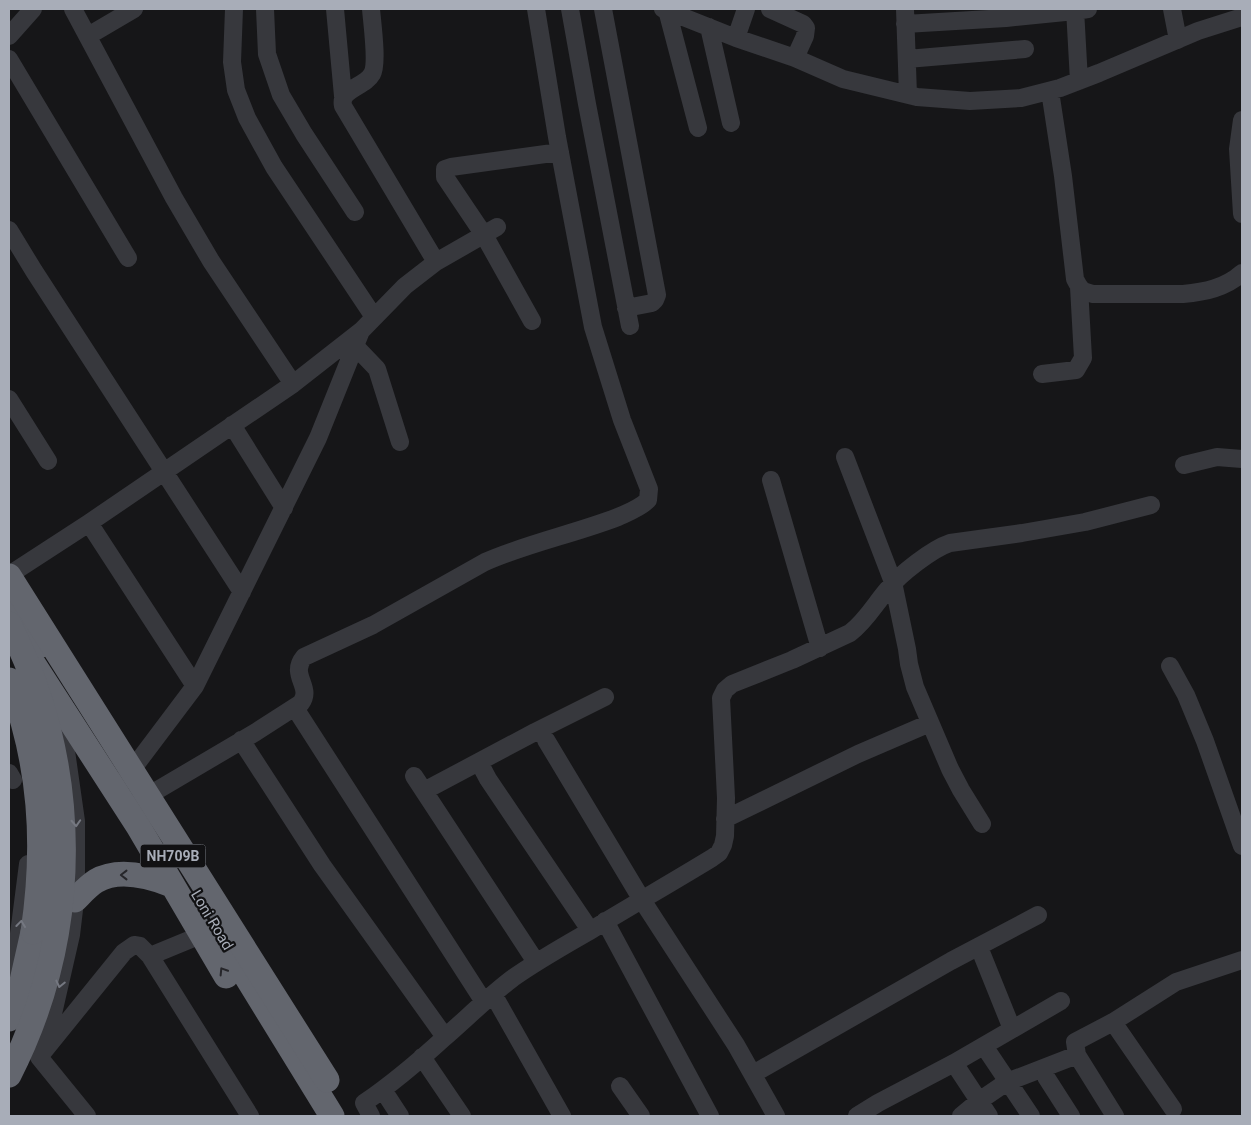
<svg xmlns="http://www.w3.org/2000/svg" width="1251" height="1125" font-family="Roboto,sans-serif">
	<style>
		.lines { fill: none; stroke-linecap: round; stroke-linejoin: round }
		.minor { stroke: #37383d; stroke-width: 18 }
		.highway { stroke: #63666e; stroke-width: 25 }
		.highway-bridge { stroke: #63666e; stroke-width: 25 }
		.oneway { stroke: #757881 }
		.oneway2 { stroke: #26262a }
		.labels { text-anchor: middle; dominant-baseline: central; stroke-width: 4.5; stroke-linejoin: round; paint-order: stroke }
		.shield { fill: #111113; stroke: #7b7e86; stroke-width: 1 }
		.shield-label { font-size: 14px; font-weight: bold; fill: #a8adb8 }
		.street-label { font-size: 15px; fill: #a8adb8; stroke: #111113 }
	</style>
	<rect width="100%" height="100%" fill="#161618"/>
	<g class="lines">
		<path class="minor" d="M73,9L174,198L211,261L293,384
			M234,9L232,62L236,90L247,118L274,167L374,317
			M265,9L267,54L281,95L304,134L355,212
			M335,9L343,96
			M371,9C372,22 378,64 372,74C365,87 339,89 343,106L436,262
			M570,9L587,104L630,326
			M603,9L657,295L655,300L652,303L626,308
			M663,9L736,38L795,58L843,79L917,97L970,101L1021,98L1060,88L1099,73L1198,31L1242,17
			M770,9L803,24L806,28L805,36L795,58
			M905,9L908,95
			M1075,9L1079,81
			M1172,9L1178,40
			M667,10L698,128
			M905,24L1006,18L1075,11L1088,9
			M709,27L731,123
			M9,36L33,9
			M88,36L134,9
			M736,38L746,9
			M9,59L128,258
			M907,59L1025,49
			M1050,91L1063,176L1075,279C1080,289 1081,291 1093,294H1183C1205,292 1225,288 1242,273
			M1242,120L1238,149L1242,214
			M9,230L34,271L242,592
			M532,321L484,235L445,177V169L451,167L560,152
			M355,346L377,369L400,442
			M1042,374L1076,370L1083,358L1079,287
			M9,399L48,461
			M232,425L284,508
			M845,457L893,582L907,649L909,664L915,687L950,769L961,790L982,824
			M1184,465L1217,457L1242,459
			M771,480L820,648
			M89,523L195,686
			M9,575L89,523L293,384L362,330L405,286L436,262L497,227
			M1170,666L1186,695L1205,741L1242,846
			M295,708L484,1002
			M241,740L322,865L445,1037
			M546,740L642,900L736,1045L776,1116
			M479,762L488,779L590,930
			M9,773L13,780
			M414,776L536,962
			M125,779L195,686L318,438L361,331
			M424,791L535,732L605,697
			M139,801L256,732L301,703C313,687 289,675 304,657L373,625L485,562C528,543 574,534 618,517C629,512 640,508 648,500L649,489L622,420L593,327L557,137L536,9
			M725,819L858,754L930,723
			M605,921L710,1116
			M979,947L1012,1029
			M150,956L201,935
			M9,971L19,934L28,864
			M493,994L562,1116
			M1113,1022L1173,1109
			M984,1046L1031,1116
			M20,1050L40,1036L52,1018L71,935L76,893V821L60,709
			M1077,1055L1115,1116
			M422,1057L462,1116
			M954,1063L989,1116
			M753,1074L951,961L1038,915
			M1046,1077L1071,1116
			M620,1086L641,1116
			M383,1090L400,1116
			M87,1116L39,1057L124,952L134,945L140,946L150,956L250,1116
			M371,1116L364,1103C393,1083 419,1061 444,1038C467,1018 489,996 513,978C537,961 562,947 588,932C629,907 671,883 712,858L719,853L723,845L725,836L726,798L721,698L725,690L732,684L792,660L850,633C866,621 875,604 888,589C900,574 932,549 950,543L1022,533L1085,522L1151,505
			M857,1116L878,1103L954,1063L1061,1001
			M961,1116L979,1101L1007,1082L1077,1055L1075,1042L1113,1022L1176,982L1242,960"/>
		<path class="highway" d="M9,599L39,646
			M29,657L138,826L226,976
			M75,900C82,893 88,886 96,881C118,868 149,876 172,885
			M225,942L332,1116
			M9,1019L22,981L33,932"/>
		<path class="highway-bridge" d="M9,576L327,1080
			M9,624C81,767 82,932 9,1075
			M9,680C41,763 46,845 33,932"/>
	</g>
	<defs><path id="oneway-chevron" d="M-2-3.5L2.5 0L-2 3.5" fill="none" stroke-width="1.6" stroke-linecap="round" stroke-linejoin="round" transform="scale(1.25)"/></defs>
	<g class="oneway">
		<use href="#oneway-chevron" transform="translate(76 823) rotate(87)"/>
		<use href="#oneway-chevron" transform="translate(21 924) rotate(-83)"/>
		<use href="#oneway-chevron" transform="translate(60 984) rotate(103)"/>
	</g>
	<g class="oneway2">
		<use href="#oneway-chevron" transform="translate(124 875) rotate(180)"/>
		<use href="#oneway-chevron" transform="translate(223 971) rotate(-122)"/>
	</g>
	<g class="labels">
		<rect class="shield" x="140.5" y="844.5" width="65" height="23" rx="4"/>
		<g class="shield-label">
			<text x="173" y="856">NH709B</text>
		</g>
		<g class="street-label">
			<text transform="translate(212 920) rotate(59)">Loni Road</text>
		</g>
	</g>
	<rect width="1251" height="1125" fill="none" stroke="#a8adb8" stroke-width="20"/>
</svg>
